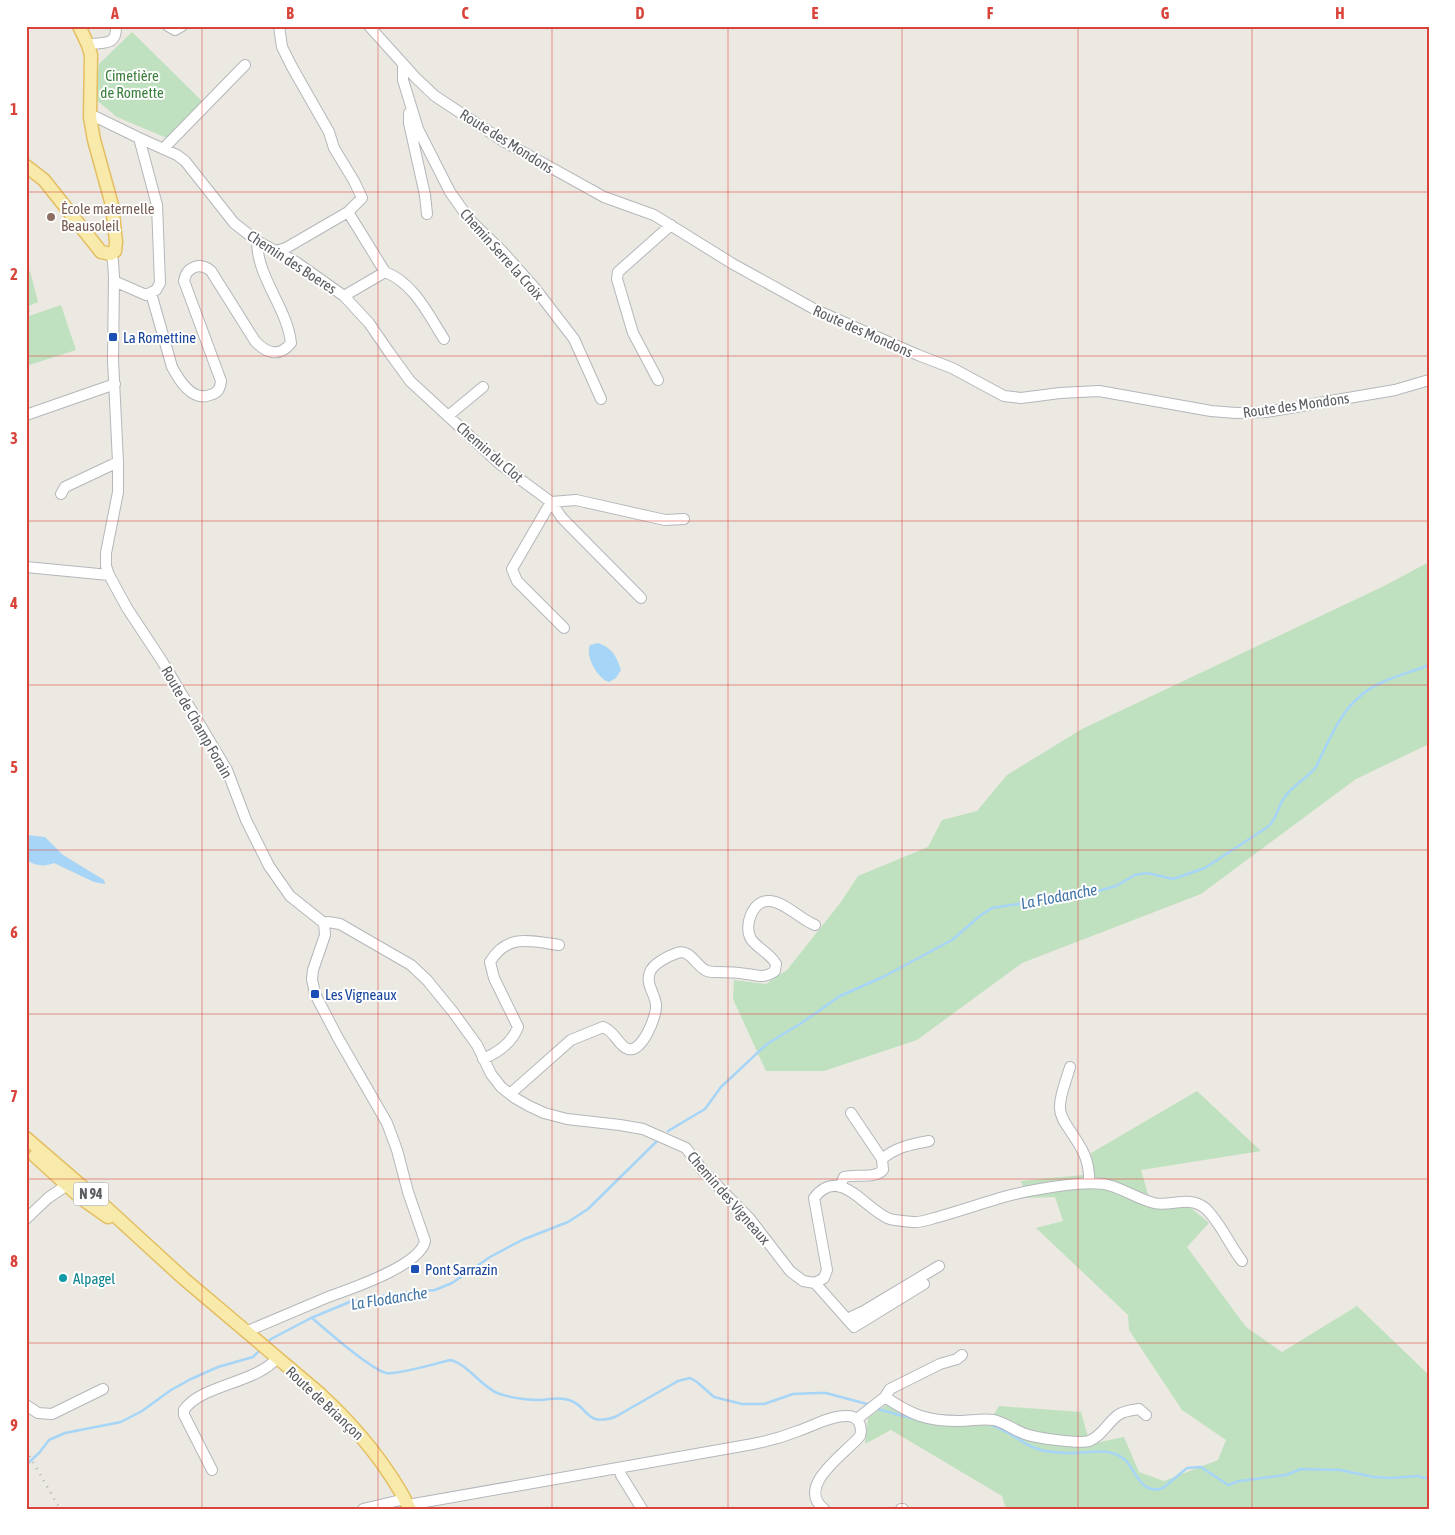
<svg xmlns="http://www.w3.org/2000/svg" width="1455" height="1535" font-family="'Asap Condensed',sans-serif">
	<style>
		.green { fill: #c0e1bf }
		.water { fill: #a6d5f7 }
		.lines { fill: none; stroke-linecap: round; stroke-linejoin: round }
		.stream { stroke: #a6d5f7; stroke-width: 2.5 }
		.minor-casing { stroke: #b4b7bb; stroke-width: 12 }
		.major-casing { stroke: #e4be62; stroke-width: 15 }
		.minor { stroke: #fff; stroke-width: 10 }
		.major { stroke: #f7eaaa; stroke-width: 12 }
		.rail { stroke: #b0b1b1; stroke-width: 2.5; stroke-dasharray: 1 6; stroke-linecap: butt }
		.grid { fill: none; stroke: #d9443a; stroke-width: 1; stroke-opacity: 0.55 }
		.education-dot { fill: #8d6e63; stroke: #fff; stroke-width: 2 }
		.transit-dot { fill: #1a4fb4; stroke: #fff; stroke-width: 2 }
		.culture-dot { fill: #0f9aa8; stroke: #fff; stroke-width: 2 }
		.labels { text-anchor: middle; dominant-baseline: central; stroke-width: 4; stroke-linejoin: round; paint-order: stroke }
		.shield { fill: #fff; stroke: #8c8e90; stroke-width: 1 }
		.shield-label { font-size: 14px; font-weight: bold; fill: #5a5d61 }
		.park-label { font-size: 15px; fill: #3b7e3d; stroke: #fff }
		.street-label { font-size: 15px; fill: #5a5d61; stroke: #fff }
		.education-label { font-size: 15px; fill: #785e54; stroke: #fff; text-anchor: start }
		.transit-label { font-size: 15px; fill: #164399; stroke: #fff; text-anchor: start }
		.culture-label { font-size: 15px; fill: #0d838f; stroke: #fff; text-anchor: start }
		.water-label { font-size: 16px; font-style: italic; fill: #4576a6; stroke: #fff }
		.neatline { fill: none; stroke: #d9443a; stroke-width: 2 }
		.grid-label { font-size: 16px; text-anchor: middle; font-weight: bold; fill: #d9443a }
	</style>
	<rect width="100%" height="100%" fill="#ebe9e1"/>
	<path class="green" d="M132,32L202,101L169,139L117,117L94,98L99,64Z
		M30,271L38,302L29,306L30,312L26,313V272Z
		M61,305L76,350L26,366V317Z
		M1429,562V744L1356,779L1201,894L1022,963L917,1040L824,1071H766L733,999L734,980L766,984L787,970L841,902L858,876L928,847L942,820L977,811L1007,775L1082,729L1384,586Z
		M1197,1091L1261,1151L1141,1170L1152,1208L1190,1207L1209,1223L1187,1247L1246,1327L1282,1352L1357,1306L1429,1375V1509H1006L1002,1496L891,1430L865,1444L868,1418L886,1405L912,1408L948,1417L993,1416L999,1406L1081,1412L1090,1444L1124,1437L1139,1472L1164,1481L1218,1460L1226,1440L1182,1410L1129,1330L1128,1315L1036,1228L1063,1221L1055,1197L1027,1198L1021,1181L1094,1174L1091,1153Z"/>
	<path class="water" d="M598,643C612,648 616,655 621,670L616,678L609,682C597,678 585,656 590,645Z
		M26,835L45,837L63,855L104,880L105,884L94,882L54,863C44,867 36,866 26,860Z"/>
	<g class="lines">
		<path class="stream" d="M668,1131L705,1109L721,1087L767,1044L803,1022L840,996L883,977L952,940L981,915L992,908L1091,893L1116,886L1135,875L1147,873L1173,879L1205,868L1269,826C1278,816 1277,808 1284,798C1291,786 1307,779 1316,767C1333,732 1345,697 1385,681C1399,675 1414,671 1429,665
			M312,1318C327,1331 370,1369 386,1373C400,1375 436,1363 451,1360C468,1365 480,1385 497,1393C511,1398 524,1400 539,1400C550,1400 558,1396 569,1400C589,1406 584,1427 615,1417L678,1381L690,1378L697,1382L714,1397L742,1404H764L793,1394L817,1393H826L867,1404
			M267,1343L271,1339L311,1318L352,1301L402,1293L435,1290L452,1283L490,1257L522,1240L568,1222L588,1209L657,1141
			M877,1409L930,1423
			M987,1423C997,1427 1006,1431 1015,1437C1025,1443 1033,1449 1045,1451C1053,1452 1061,1453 1068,1453C1088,1454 1107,1446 1124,1459C1136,1469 1140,1496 1163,1488L1187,1468L1201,1467L1228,1485L1239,1481L1286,1475L1301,1469L1340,1470L1374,1477L1391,1478L1418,1476L1429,1479
			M26,1465L39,1453L49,1440L65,1433L121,1422L142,1411L171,1390L191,1379L218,1367L253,1357L261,1349"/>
		<g class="minor-casing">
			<path id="minor" d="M168,26L175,30L182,26
				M369,26L415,77L435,96L503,141L604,197L654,215L733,264L816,310L918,355L952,368L1004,396L1021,398L1060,393L1099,391L1211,411L1236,413L1266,412L1395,390L1429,380
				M88,45C101,41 117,48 116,26
				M403,64V80L418,129L450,192L469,219L502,251L534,287L574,339L601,399
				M409,113V123L425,195L427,214
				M90,117H96L139,138L157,205L160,283L156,290L146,295L114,281
				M139,138L177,155L185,161L234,223L257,241L296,262L344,296L385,272C414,283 428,314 444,339
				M163,149L245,65
				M348,212L385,272
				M276,251L286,248L348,212L362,198L354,181L334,148L329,132L292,67L282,47L279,26
				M111,254L113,261L114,277L113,360L118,462V492L106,553V566L109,575L127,608L162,661L227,770L246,820L269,866L290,896L324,923L325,935L313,970L312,979L315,994L338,1038L387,1123L397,1150L408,1192L425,1241C420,1266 350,1289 328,1297C302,1308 276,1319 250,1330L247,1333
				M151,293L172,367C179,380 192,402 210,395C218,393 220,389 221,381L184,281C186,268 199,261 211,271L255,341C266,353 279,358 291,343C287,307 257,278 257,241
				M344,296L369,323L389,352L410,381L501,465L551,502L576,500L665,520L684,519
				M658,380L633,333L617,279L618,272L671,225
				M26,415L115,384
				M448,416L483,387
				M61,494L65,487L118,462
				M26,567L109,575
				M564,628L517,581L512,569L551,502L562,518L641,598
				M324,923L328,922L340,924L411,965L427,980L453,1012L477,1045L491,1074L501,1087L515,1098L529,1106L544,1113L567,1119L620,1125L643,1129L686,1148L703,1171L750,1219L790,1271L803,1281L815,1283L824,1278L827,1270L814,1198C840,1164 866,1211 890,1219C897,1221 906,1221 913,1222C921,1223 930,1219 938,1217C959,1211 980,1204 1000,1198C1024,1191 1086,1179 1108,1185C1124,1189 1138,1199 1154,1203C1171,1207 1189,1195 1205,1208C1219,1220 1230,1246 1242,1261
				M483,1059C497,1053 512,1043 518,1027L494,978L490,962C507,933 531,941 559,945
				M1070,1067C1067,1078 1059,1097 1060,1108C1060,1116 1065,1123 1069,1129C1082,1148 1090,1160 1089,1182
				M510,1094L571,1040L603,1027C616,1032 618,1046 628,1049C642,1053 657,1016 656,1005C655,993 645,984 650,972C653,964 668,956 677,953C690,949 695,964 705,970C708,972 712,972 716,972C726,972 736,972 746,974C751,974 756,976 761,976C766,976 771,974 775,971L776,964C771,954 758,949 751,939C743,926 753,899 770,901C785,902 801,920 815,925
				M882,1159C896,1147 912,1144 929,1141
				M840,1187L844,1177C857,1173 873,1180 883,1170L882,1159L851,1113
				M26,1219L48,1198L67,1185V1179
				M815,1283L854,1327L924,1284
				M847,1319L864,1311L939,1266
				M885,1397C912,1415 926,1421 959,1421C971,1421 982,1418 994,1420C1006,1423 1014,1430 1025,1434C1036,1438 1079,1444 1089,1441C1102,1436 1108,1422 1118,1415C1123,1411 1132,1410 1139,1409L1146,1415
				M26,1405L38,1413L52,1414L103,1389
				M857,1419L885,1397L890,1389L940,1364L957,1359L962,1355
				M619,1469L621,1475L642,1509
				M212,1470L184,1415V1410C200,1385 257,1383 277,1358
				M408,1505L753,1444C769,1441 783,1437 798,1431C813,1426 830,1416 846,1416C858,1415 863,1426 860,1436C845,1454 795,1486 824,1509
				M363,1509L405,1499
				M901,1509H903"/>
		</g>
		<g class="major-casing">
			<path id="major" d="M26,166L44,180L101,252L111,254L115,251L116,242L112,205L94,140L90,117L91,55L88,45L79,26
				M26,1138L99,1201L183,1278L319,1393C356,1427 387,1464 410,1509
				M35,1156L81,1198L108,1217"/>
		</g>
		<use href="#minor" class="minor"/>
		<use href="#major" class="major"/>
		<path class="rail" d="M26,1450L60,1509"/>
	</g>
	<path class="grid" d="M202,26V1509M378,26V1509M552,26V1509M728,26V1509M902,26V1509M1078,26V1509M1252,26V1509M26,192H1429M26,356H1429M26,521H1429M26,685H1429M26,850H1429M26,1014H1429M26,1179H1429M26,1343H1429"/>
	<circle class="education-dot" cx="51" cy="217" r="5"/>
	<g class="transit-dot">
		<rect x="108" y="332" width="10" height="10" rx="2.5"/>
		<rect x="310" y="989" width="10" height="10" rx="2.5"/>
		<rect x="410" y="1264" width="10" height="10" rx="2.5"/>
	</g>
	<circle class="culture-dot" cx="63" cy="1278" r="5"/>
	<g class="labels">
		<rect class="shield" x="73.5" y="1182.5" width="35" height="23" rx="4"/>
		<g class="shield-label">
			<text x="91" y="1194">N 94</text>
		</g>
		<g class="park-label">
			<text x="132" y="75">Cimetière<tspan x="132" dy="17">de Romette</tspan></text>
		</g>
		<g class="street-label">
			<text transform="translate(507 141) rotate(32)">Route des Mondons</text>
			<text transform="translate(502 254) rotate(48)">Chemin Serre la Croix</text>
			<text transform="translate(292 262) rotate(33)">Chemin des Boeres</text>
			<text transform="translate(863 331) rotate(24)">Route des Mondons</text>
			<text transform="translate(1296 405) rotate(-8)">Route des Mondons</text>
			<text transform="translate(490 452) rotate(41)">Chemin du Clot</text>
			<text transform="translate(197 722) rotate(60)">Route de Champ Forain</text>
			<text transform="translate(729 1198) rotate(49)">Chemin des Vigneaux</text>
			<text transform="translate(325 1403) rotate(43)">Route de Briançon</text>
		</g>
		<g class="education-label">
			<text x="61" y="208">École maternelle<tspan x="61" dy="17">Beausoleil</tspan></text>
		</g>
		<g class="transit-label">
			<text x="123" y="337">La Romettine</text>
			<text x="325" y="994">Les Vigneaux</text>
			<text x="425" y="1269">Pont Sarrazin</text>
		</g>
		<g class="culture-label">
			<text x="73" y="1278">Alpagel</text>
		</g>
		<g class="water-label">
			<text transform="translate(1059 896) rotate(-11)">La Flodanche</text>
			<text transform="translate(389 1298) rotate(-9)">La Flodanche</text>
		</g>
	</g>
	<rect width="1455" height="1535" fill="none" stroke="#ffffff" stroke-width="55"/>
	<rect x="28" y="28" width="1400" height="1480" class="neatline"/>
	<g class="grid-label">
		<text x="115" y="19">A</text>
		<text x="290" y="19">B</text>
		<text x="465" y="19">C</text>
		<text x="640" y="19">D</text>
		<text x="815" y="19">E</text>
		<text x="990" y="19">F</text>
		<text x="1165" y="19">G</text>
		<text x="1340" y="19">H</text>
		<text x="14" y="115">1</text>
		<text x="14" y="280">2</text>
		<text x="14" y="444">3</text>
		<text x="14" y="609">4</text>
		<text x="14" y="773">5</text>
		<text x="14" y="938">6</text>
		<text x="14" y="1102">7</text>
		<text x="14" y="1267">8</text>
		<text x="14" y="1431">9</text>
	</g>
</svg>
